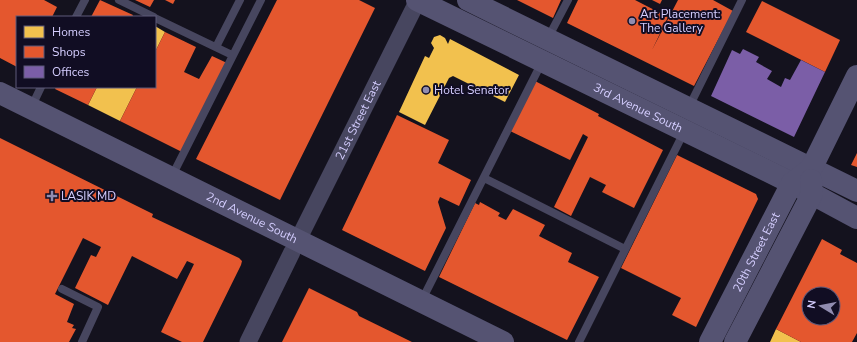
<svg xmlns="http://www.w3.org/2000/svg" width="857" height="342" font-family="'Nunito Sans',sans-serif">
	<style>
		.homes { fill: #f2c14e }
		.shops { fill: #e4572e; fill-rule: evenodd }
		.offices { fill: #7b5ea7 }
		.lines { fill: none; stroke-linecap: round; stroke-linejoin: round }
		.lane { stroke: #47465f; stroke-width: 8 }
		.street { stroke: #47465f; stroke-width: 17 }
		.secondary { stroke: #555372; stroke-width: 22 }
		.poi-dot { fill: #918cb0; stroke: #110d23; stroke-width: 1.5 }
		.labels { text-anchor: middle; dominant-baseline: central; stroke-width: 4; stroke-linejoin: round; paint-order: stroke }
		.poi-label { font-size: 12px; fill: #d5ceff; stroke: #110d23; text-anchor: start }
		.street-label { font-size: 12px; fill: #d5ceff; stroke: #110d23 }
	</style>
	<rect width="100%" height="100%" fill="#14121e"/>
	<path class="homes" d="M155,26L165,32L155,52Z
		M440,35L445,38L448,44L450,39L519,75L505,102L453,76L449,78L425,125L399,112L425,56L429,58L434,48L431,43L434,37Z
		M97,87H137L120,121L88,105Z
		M776,329L801,342H770Z"/>
	<path class="shops" d="M0,0H44L57,7L52,17H17V67L0,58Z
		M100,0L133,15L132,17H91Z
		M135,0H154L150,7Z
		M165,0H175L173,4Z
		M277,0H359L375,8L280,200L196,159Z
		M517,0H561L553,18Z
		M578,0H635L668,17L652,50L678,0H713L733,11L694,86L567,23Z
		M652,0H662L660,4Z
		M762,1L840,40L825,72L746,32Z
		M165,32L196,47L184,72L199,79L212,56L227,63L182,152L120,121L137,87H155V52Z
		M535,81L599,114L598,116L663,150L634,208L602,192L606,185L590,177L571,216L554,207L588,137L583,134L570,160L510,131Z
		M56,87H97L88,105L55,89Z
		M397,115L449,140L438,163L471,180L459,206L440,197L438,202L446,228L425,271L342,230Z
		M0,138L153,214L152,217L239,258L242,261L241,265L203,342H182L161,332L194,264L187,261L177,279L132,256L108,305L75,288L91,255L96,257L101,247L83,238L55,294L74,304L67,322L74,325L72,328L76,329L69,342H0Z
		M857,153V167L851,165Z
		M677,155L756,194L758,199L696,327L672,315L681,298L621,268Z
		M480,202L500,213L498,216L506,220L513,209L545,225L539,236L572,253L568,262L599,277L567,340L439,277L475,203L479,205Z
		M822,239L842,250L840,254L857,263V333L852,342H801L776,329ZM809,294H833V318H809Z
		M309,288L357,312L359,316L412,342H282Z"/>
	<path class="offices" d="M743,49L759,57L756,62L772,71L767,79L781,87L785,78L790,80L801,60L825,72L794,137L711,96L732,50L740,54Z"/>
	<g class="lines">
		<path class="lane" d="M119,0L154,17
			M76,17L85,0
			M155,18L232,55
			M548,38L568,0
			M216,47L240,0
			M689,107L742,0
			M31,108L41,87
			M171,178L261,0
			M484,178L625,249
			M62,289L98,307L82,342
			M422,300L542,62
			M579,342L684,132"/>
		<g class="street">
			<path id="s1" d="M298,240L418,0"/>
			<path d="M248,342L292,252"/>
		</g>
		<g class="secondary">
			<path id="s2" d="M417,0L792,183L857,218"/>
			<path d="M468,0L857,191"/>
			<path id="s3" d="M0,93L503,342"/>
			<path id="s4" d="M710,342L792,183L811,169L857,76"/>
			<path d="M735,342L812,194L811,180"/>
		</g>
	</g>
	<g class="poi-dot">
		<circle cx="632" cy="21" r="4"/>
		<circle cx="426" cy="90" r="4"/>
		<path d="M50 190h4v4h4v4h-4v4h-4v-4h-4v-4h4z"/>
	</g>
	<g class="labels">
		<g class="poi-label">
			<text x="640" y="14">Art Placement:<tspan x="640" dy="14">The Gallery</tspan></text>
			<text x="434" y="90">Hotel Senator</text>
			<text x="61" y="196">LASIK MD</text>
		</g>
		<g class="street-label">
			<text stroke="none"><textPath href="#s2" startOffset="246">3rd Avenue South</textPath></text>
			<text stroke="none"><textPath href="#s1" startOffset="134">21st Street East</textPath></text>
			<text stroke="none"><textPath href="#s3" startOffset="281">2nd Avenue South</textPath></text>
			<text stroke="none"><textPath href="#s4" startOffset="101">20th Street East</textPath></text>
		</g>
	</g>
	<rect x="16" y="16" width="140" height="72" fill="#110d23" stroke="#5f5a7b"/>
	<rect x="24" y="26" width="20" height="12" fill="#f2c14e" stroke="#5f5a7b"/>
	<text x="52" y="36" font-size="12" fill="#d5ceff">Homes</text>
	<rect x="24" y="46" width="20" height="12" fill="#e4572e" stroke="#5f5a7b"/>
	<text x="52" y="56" font-size="12" fill="#d5ceff">Shops</text>
	<rect x="24" y="66" width="20" height="12" fill="#7b5ea7" stroke="#5f5a7b"/>
	<text x="52" y="76" font-size="12" fill="#d5ceff">Offices</text>
	<g transform="translate(821 306) rotate(280)"><circle r="19" fill="#110d23" stroke="#5f5a7b"/>
	<path d="M0-3L7 15L0 10L-7 15Z" fill="#918cb0"/>
	<text y="-6" font-size="11" font-weight="bold" text-anchor="middle" fill="#d5ceff">N</text>
	</g>
</svg>
